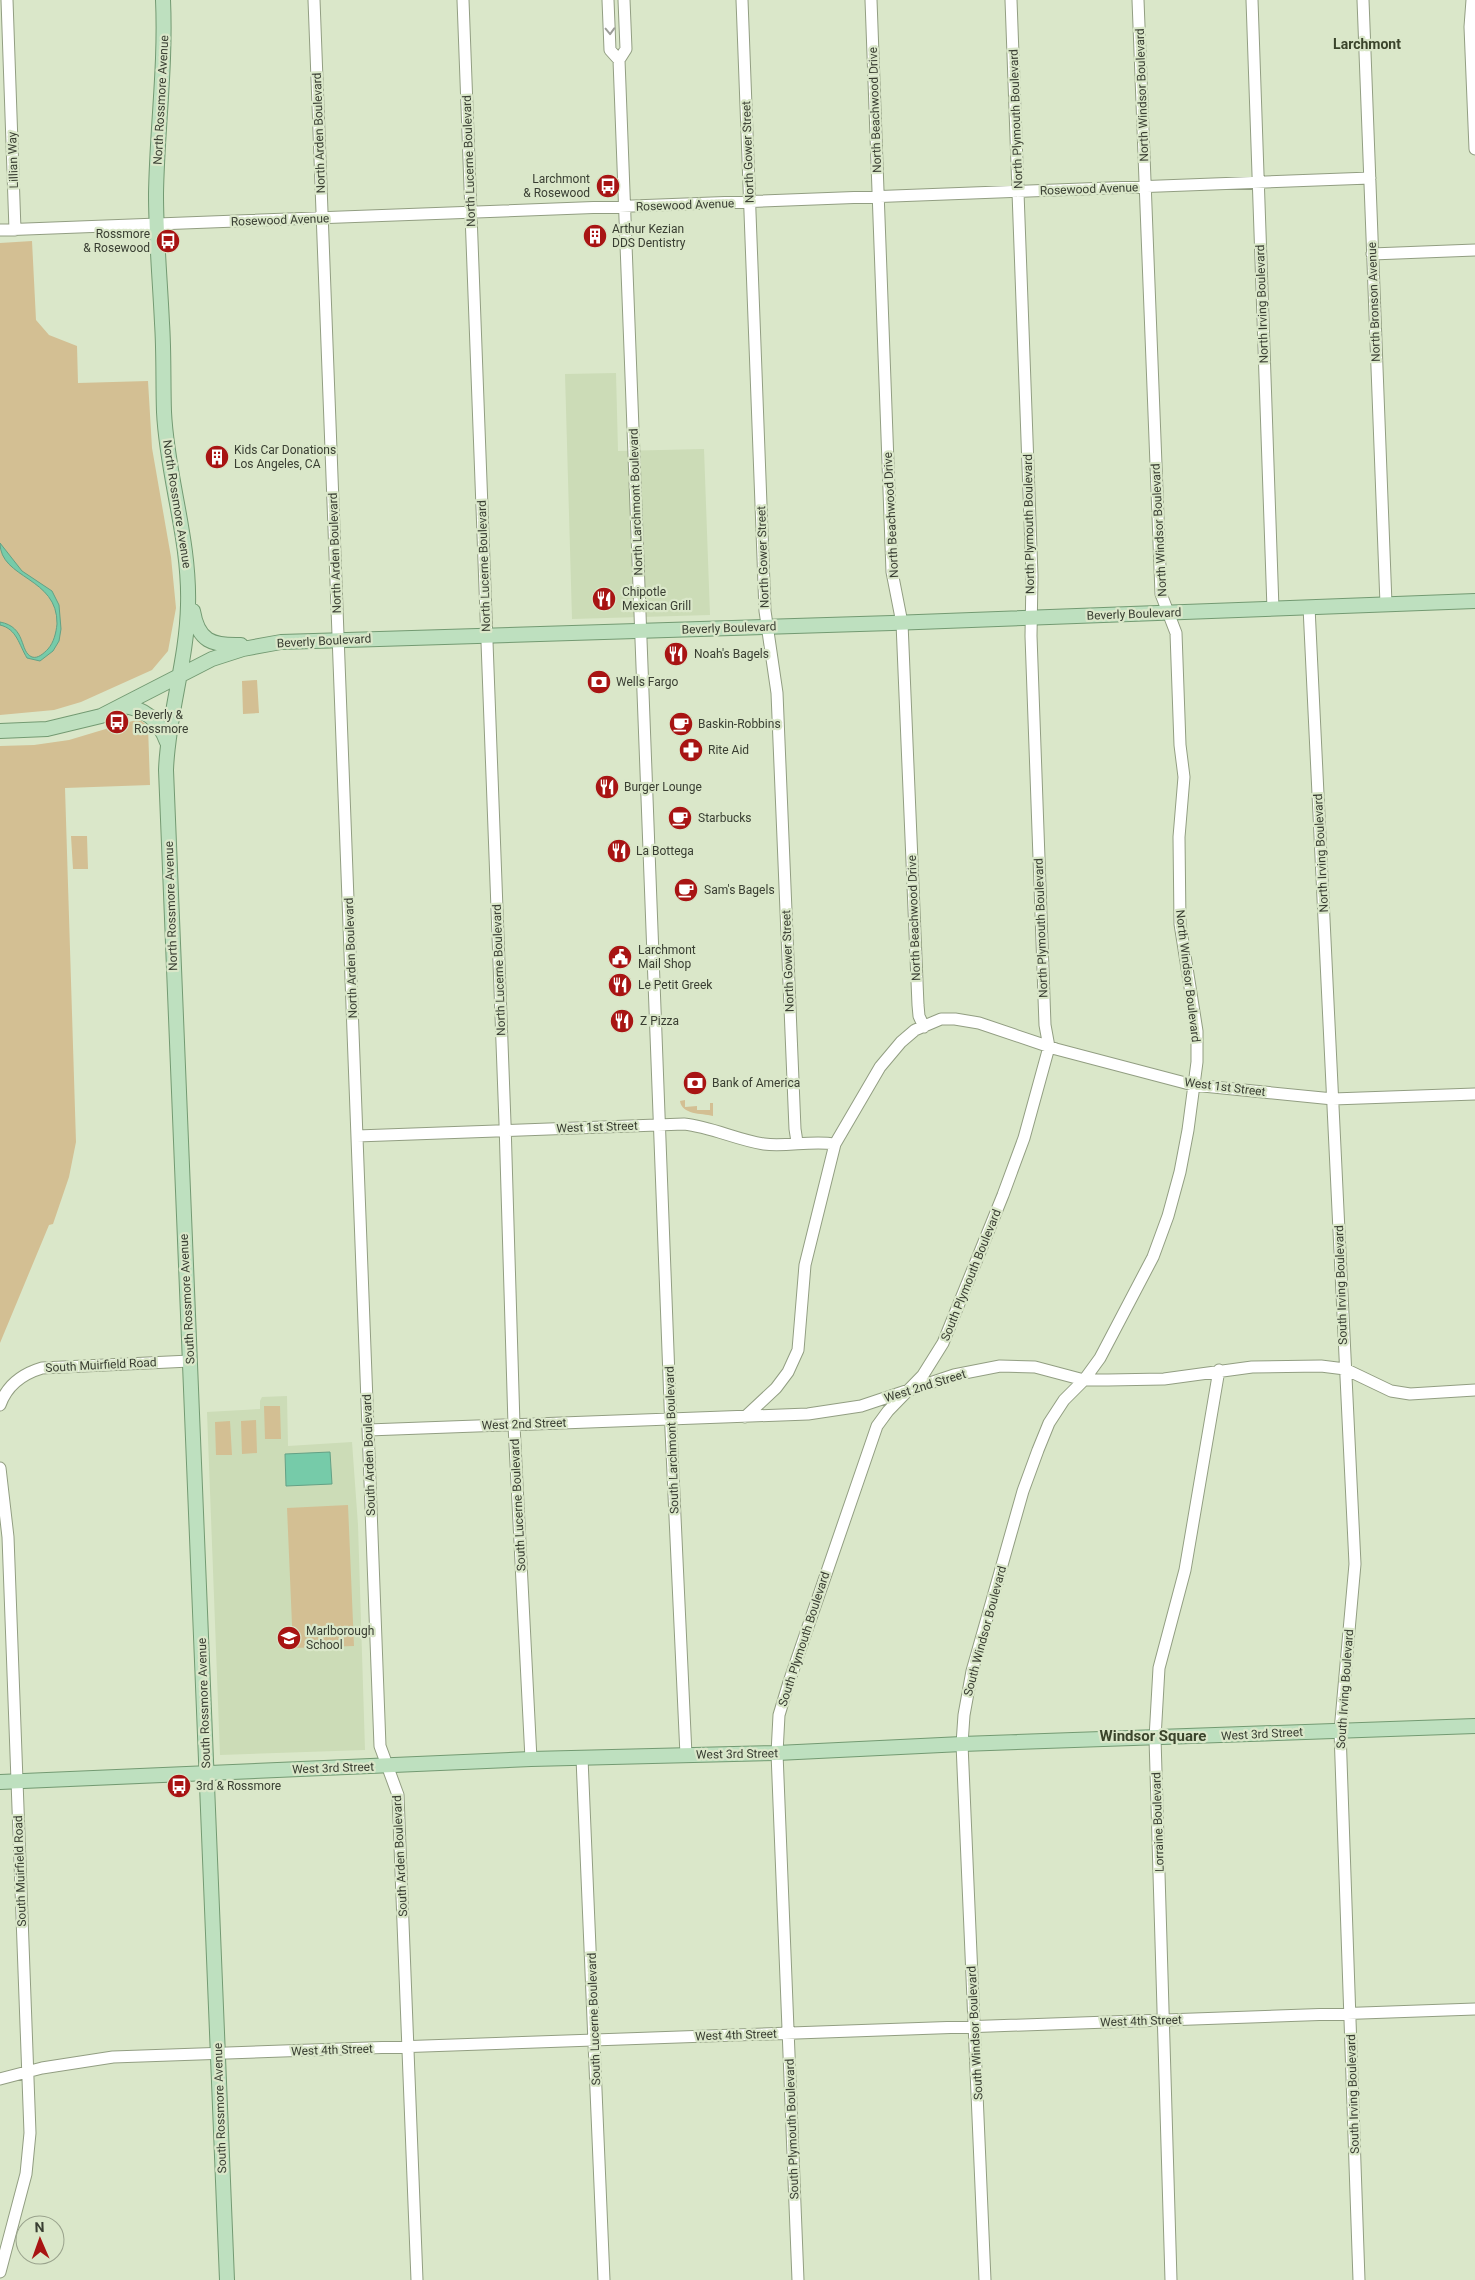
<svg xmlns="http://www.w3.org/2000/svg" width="1475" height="2280" font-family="Roboto,sans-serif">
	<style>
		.built { fill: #ccdcb7 }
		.green { fill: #d3bf93 }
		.water { fill: #76cba9; stroke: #64a185 }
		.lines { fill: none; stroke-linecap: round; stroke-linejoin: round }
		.minor-casing { stroke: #929e82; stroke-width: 13 }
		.major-casing { stroke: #739a72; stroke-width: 16 }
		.minor { stroke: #fff; stroke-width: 11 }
		.major { stroke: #bee0bf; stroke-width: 14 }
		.oneway { stroke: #9c9e98 }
		.labels { text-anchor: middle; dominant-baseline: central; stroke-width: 4.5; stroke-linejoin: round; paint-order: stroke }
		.street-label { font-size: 12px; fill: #393e32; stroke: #dae7c9 }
		.poi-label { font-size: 12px; fill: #393e32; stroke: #dae7c9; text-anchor: start }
		.neighbourhood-label { font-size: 14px; font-weight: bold; fill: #3a442b; stroke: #dae7c9 }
		.quarter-label { font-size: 15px; font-weight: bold; fill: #3a442b; stroke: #dae7c9 }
	</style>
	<rect width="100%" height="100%" fill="#dae7c9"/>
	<path class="built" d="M616,373L618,451L704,449L710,615L572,619L565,374Z
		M287,1396L288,1446L352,1442L358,1525L365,1750L220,1755L207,1412L260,1409V1401L262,1397Z"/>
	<path class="green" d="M32,241L36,320L49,335L77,346L78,383L148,381L152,448L171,557L176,608L168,651L152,670L81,702L54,710L0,715V243Z
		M257,680L259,713L243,714L242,681Z
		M139,719L148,726L150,785L65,788L76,1142L69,1177L53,1224L49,1225L0,1343V746L34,745L69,740Z
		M71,836H87L88,869H73Z
		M685,1100V1107L697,1106V1110H710V1103H713V1116C701,1113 682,1115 680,1101Z
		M264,1406H280L281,1439H265Z
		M256,1420L257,1453L242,1454L241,1421Z
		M230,1421L232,1455H216L215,1422Z
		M348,1505L354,1646L293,1648L287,1508Z"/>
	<path class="water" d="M0,543L22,571L52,591L59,605L61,629L59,641L53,651L40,661L27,658C19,645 17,629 0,625V622C27,627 19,652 32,657C38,659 44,653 48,649C54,642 56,633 57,624C58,577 0,579 0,543Z
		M330,1452L332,1484L286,1486L285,1454Z"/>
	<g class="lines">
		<g class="minor-casing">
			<path id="minor" d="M7,0L15,230
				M314,0L380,1746L398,1795L417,2280
				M463,0L505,1123L514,1425L531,1759
				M608,0L610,50L619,60
				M624,0L626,49L619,60L671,1430L686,1755
				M742,0L765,611L777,693L795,1129L797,1142
				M871,0L892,572L902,623L918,1005L919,1016L924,1027
				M1252,0L1273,609
				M1363,0L1386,604
				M1472,0L1470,27L1475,149
				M0,230L1370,178
				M1372,254L1475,250
				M1309,607L1355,1564L1340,1731L1359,2280
				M357,1136L684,1124C712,1127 737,1140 764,1144C787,1147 811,1140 835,1144
				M0,1405C7,1385 22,1374 42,1368L190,1361
				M745,1417L776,1388L788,1372L798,1350L805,1265L835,1144L880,1067L901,1042L915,1030L941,1019H955L979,1023L1056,1049L1193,1085L1333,1099L1475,1094
				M368,1430L808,1414L861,1406L954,1375L1000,1366L1035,1367L1084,1380H1108L1164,1379L1252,1367L1321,1366L1345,1369L1391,1391L1410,1394L1475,1390
				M0,1468L8,1537L30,2133L26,2174L0,2272
				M582,1758L604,2280
				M0,2079L42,2068L113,2057L1475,2009
				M798,2280L777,1753L779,1715L789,1682L877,1426L888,1411L923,1375L943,1343L1003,1195L1024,1138L1049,1047L1045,1025L1031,636L1032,576L1011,0
				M985,2280L962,1744L964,1715L972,1671L1023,1491L1038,1450L1049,1423L1064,1400L1084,1380L1100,1358L1153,1257L1168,1216L1180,1172L1188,1130L1197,1062V1031L1180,924L1179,837L1184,777L1180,745L1176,633L1161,594L1138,0
				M1171,2280L1155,1738L1159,1668L1185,1570L1219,1370"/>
		</g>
		<g class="major-casing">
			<path id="major" d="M163,0C166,65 157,129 156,194C156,237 160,280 162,323C164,352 163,382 164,412C167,477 190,539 188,605C187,661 168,714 166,770L227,2280
				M193,611C198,641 212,646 241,645
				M122,706C145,708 159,720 167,742
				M0,731L47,729L101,716L212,659L243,649L281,642L892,623L1475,601
				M0,1782L531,1759L777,1753L962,1744L1475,1726"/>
		</g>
		<use href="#minor" class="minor"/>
		<use href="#major" class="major"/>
	</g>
	<defs><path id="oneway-chevron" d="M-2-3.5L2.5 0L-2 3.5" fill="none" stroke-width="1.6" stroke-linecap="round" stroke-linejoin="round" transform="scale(1.25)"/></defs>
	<use class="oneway" href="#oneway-chevron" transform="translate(610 31) rotate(88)"/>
	<defs>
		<g id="bus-disc" transform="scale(1.25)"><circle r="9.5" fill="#a81413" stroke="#dae7c9"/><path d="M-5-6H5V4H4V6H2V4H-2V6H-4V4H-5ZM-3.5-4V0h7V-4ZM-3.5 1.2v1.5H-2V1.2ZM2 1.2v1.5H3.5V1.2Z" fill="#fff"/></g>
		<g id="building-disc" transform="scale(1.25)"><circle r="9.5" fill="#a81413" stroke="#dae7c9"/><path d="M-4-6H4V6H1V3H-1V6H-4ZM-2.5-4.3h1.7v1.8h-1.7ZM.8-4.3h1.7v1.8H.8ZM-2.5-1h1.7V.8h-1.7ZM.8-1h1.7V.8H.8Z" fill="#fff"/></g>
		<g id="restaurant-disc" transform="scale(1.25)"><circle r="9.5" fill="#a81413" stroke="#dae7c9"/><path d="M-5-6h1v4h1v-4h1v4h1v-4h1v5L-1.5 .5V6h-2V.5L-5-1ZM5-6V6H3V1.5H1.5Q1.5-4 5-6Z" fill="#fff"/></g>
		<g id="bank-disc" transform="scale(1.25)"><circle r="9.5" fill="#a81413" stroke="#dae7c9"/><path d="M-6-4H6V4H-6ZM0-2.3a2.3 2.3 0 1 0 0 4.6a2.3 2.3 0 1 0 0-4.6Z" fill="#fff"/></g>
		<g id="cafe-disc" transform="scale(1.25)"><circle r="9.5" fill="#a81413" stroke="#dae7c9"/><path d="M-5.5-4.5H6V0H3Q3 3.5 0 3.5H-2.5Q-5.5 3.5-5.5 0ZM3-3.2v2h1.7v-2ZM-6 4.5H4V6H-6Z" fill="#fff"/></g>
		<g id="pharmacy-disc" transform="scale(1.25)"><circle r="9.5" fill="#a81413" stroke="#dae7c9"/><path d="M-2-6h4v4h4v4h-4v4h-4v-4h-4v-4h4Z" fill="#fff"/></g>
		<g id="civic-disc" transform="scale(1.25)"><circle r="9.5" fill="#a81413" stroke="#dae7c9"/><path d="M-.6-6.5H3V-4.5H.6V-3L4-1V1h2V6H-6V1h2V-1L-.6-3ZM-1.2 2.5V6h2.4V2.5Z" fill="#fff"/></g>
		<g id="school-disc" transform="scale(1.25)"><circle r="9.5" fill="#a81413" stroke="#dae7c9"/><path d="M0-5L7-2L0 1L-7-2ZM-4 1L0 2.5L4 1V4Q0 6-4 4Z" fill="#fff"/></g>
	</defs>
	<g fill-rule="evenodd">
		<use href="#bus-disc" x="608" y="186"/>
		<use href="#building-disc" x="595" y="236"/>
		<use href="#bus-disc" x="168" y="241"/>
		<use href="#building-disc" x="217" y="457"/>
		<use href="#restaurant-disc" x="604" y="599"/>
		<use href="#restaurant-disc" x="676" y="654"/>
		<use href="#bank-disc" x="599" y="682"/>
		<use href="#bus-disc" x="117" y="722"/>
		<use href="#cafe-disc" x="681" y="724"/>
		<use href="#pharmacy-disc" x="691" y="750"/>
		<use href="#restaurant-disc" x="607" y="787"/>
		<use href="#cafe-disc" x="680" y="818"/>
		<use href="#restaurant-disc" x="619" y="851"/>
		<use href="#cafe-disc" x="686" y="890"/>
		<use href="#civic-disc" x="620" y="957"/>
		<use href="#restaurant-disc" x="620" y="985"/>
		<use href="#restaurant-disc" x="622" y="1021"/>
		<use href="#bank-disc" x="695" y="1083"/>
		<use href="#school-disc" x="289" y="1638"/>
		<use href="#bus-disc" x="179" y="1786"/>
	</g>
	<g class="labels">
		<g class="street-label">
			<text transform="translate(1142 95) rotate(-92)">North Windsor Boulevard</text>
			<text transform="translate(161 100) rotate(-87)">North Rossmore Avenue</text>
			<text transform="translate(875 110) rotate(-92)">North Beachwood Drive</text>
			<text transform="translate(1016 119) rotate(-92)">North Plymouth Boulevard</text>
			<text transform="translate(319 133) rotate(-92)">North Arden Boulevard</text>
			<text transform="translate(748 152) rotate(-92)">North Gower Street</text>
			<text transform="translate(13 160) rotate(-92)">Lillian Way</text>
			<text transform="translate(469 161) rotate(-92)">North Lucerne Boulevard</text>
			<text transform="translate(1089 189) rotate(-2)">Rosewood Avenue</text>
			<text transform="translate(685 205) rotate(-2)">Rosewood Avenue</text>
			<text transform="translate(280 220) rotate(-2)">Rosewood Avenue</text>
			<text transform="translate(1374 302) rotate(-92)">North Bronson Avenue</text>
			<text transform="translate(1262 304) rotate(-92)">North Irving Boulevard</text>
			<text transform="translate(636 502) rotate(-92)">North Larchmont Boulevard</text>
			<text transform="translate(177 504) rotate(81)">North Rossmore Avenue</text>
			<text transform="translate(891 515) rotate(-93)">North Beachwood Drive</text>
			<text transform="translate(1029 524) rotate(-91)">North Plymouth Boulevard</text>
			<text transform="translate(1159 530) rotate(-93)">North Windsor Boulevard</text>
			<text transform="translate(335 553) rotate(-92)">North Arden Boulevard</text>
			<text transform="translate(763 557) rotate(-92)">North Gower Street</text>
			<text transform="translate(484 566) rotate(-92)">North Lucerne Boulevard</text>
			<text transform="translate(1134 614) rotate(-2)">Beverly Boulevard</text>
			<text transform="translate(729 628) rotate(-2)">Beverly Boulevard</text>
			<text transform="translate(324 641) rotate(-3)">Beverly Boulevard</text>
			<text transform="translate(1321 853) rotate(-93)">North Irving Boulevard</text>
			<text transform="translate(171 906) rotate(-92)">North Rossmore Avenue</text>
			<text transform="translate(914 918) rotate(-92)">North Beachwood Drive</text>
			<text transform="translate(1041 928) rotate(-92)">North Plymouth Boulevard</text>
			<text transform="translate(351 958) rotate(-92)">North Arden Boulevard</text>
			<text transform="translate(788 961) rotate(-92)">North Gower Street</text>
			<text transform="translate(499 970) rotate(-92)">North Lucerne Boulevard</text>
			<text transform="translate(1188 976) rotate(83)">North Windsor Boulevard</text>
			<text transform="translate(1225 1087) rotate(7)">West 1st Street</text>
			<text transform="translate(597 1127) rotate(-2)">West 1st Street</text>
			<text transform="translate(971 1275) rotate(-68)">South Plymouth Boulevard</text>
			<text transform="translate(1341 1285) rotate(-92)">South Irving Boulevard</text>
			<text transform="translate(187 1299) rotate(-93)">South Rossmore Avenue</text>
			<text transform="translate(101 1365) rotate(-3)">South Muirfield Road</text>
			<text transform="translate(925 1386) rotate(-17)">West 2nd Street</text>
			<text transform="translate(524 1424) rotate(-2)">West 2nd Street</text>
			<text transform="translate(672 1440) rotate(-92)">South Larchmont Boulevard</text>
			<text transform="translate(369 1455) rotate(-92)">South Arden Boulevard</text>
			<text transform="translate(518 1505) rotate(-93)">South Lucerne Boulevard</text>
			<text transform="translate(985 1631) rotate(-75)">South Windsor Boulevard</text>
			<text transform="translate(804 1639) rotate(-72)">South Plymouth Boulevard</text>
			<text transform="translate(1345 1689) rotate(-86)">South Irving Boulevard</text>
			<text transform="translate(204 1703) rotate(-92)">South Rossmore Avenue</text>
			<text transform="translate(1262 1734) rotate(-3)">West 3rd Street</text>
			<text transform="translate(737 1754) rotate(-1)">West 3rd Street</text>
			<text transform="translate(333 1768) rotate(-2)">West 3rd Street</text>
			<text transform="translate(1158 1822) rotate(-92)">Lorraine Boulevard</text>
			<text transform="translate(400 1856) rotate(-93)">South Arden Boulevard</text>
			<text transform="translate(20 1871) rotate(-92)">South Muirfield Road</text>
			<text transform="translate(594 2019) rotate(-92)">South Lucerne Boulevard</text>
			<text transform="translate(1141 2021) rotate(-2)">West 4th Street</text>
			<text transform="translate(975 2033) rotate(-93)">South Windsor Boulevard</text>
			<text transform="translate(736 2035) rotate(-2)">West 4th Street</text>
			<text transform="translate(332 2050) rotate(-2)">West 4th Street</text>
			<text transform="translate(1353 2094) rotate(-92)">South Irving Boulevard</text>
			<text transform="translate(220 2108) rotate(-92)">South Rossmore Avenue</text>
			<text transform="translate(792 2129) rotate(-92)">South Plymouth Boulevard</text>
		</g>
		<g class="poi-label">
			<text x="590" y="179" text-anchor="end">Larchmont<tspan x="590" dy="14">&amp; Rosewood</tspan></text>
			<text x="612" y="229">Arthur Kezian<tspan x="612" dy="14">DDS Dentistry</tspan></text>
			<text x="150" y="234" text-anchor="end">Rossmore<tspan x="150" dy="14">&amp; Rosewood</tspan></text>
			<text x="234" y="450">Kids Car Donations<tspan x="234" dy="14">Los Angeles, CA</tspan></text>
			<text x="622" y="592">Chipotle<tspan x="622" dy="14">Mexican Grill</tspan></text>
			<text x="694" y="654">Noah's Bagels</text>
			<text x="616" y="682">Wells Fargo</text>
			<text x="134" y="715">Beverly &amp;<tspan x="134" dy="14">Rossmore</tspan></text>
			<text x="698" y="724">Baskin-Robbins</text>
			<text x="708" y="750">Rite Aid</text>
			<text x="624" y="787">Burger Lounge</text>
			<text x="698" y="818">Starbucks</text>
			<text x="636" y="851">La Bottega</text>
			<text x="704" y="890">Sam's Bagels</text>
			<text x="638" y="950">Larchmont<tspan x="638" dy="14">Mail Shop</tspan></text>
			<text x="638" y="985">Le Petit Greek</text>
			<text x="640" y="1021">Z Pizza</text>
			<text x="712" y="1083">Bank of America</text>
			<text x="306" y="1631">Marlborough<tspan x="306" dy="14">School</tspan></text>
			<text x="196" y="1786">3rd &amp; Rossmore</text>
		</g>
		<g class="neighbourhood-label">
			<text x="1367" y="44">Larchmont</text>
		</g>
		<g class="quarter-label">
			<text x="1153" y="1736">Windsor Square</text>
		</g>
	</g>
	<g transform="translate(40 2240) rotate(358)"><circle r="24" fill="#dae7c9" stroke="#9aa38d"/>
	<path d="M0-4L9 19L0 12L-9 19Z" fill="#a81413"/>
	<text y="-8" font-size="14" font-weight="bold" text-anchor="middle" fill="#393e32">N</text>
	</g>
</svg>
